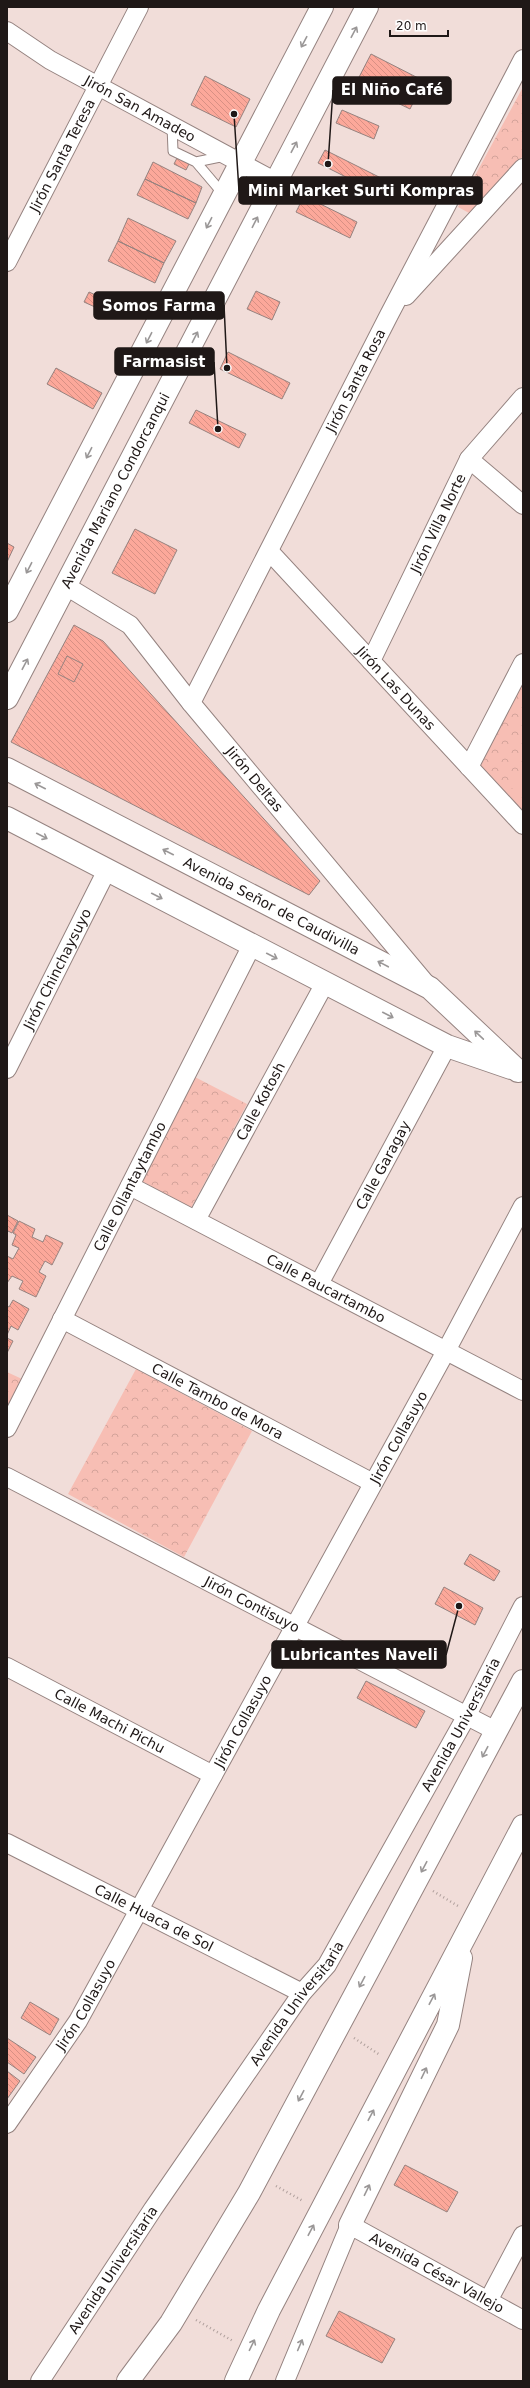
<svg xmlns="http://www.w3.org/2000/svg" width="530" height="2388" font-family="'DejaVu Sans',sans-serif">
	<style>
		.park { fill: url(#park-crowns) }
		.pitch { fill: #f7beb4 }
		.building { fill: url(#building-back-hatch); stroke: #95827f }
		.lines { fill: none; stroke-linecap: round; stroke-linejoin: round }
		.service-casing { stroke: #958380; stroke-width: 11 }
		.minor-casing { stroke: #958380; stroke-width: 20 }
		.secondary-casing { stroke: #958380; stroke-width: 24 }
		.path { stroke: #b0a09d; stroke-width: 2.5; stroke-dasharray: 1 3; stroke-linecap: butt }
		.service { stroke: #fff; stroke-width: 9 }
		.minor { stroke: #fff; stroke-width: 18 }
		.secondary { stroke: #fff; stroke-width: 22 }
		.oneway { stroke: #9a9797 }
		.labels { text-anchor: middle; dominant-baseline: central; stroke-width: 3; stroke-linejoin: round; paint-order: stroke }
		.street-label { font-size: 14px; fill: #1f1817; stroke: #fff }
		.leader { fill: none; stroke: #1f1817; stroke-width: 1.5 }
		.callout-dot { fill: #1f1817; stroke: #fff; stroke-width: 1.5 }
		.callout { fill: #1f1817; stroke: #1f1817; stroke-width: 1.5 }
		.callout-label { font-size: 15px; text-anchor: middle; font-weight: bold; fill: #fff }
	</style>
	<defs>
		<pattern id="park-crowns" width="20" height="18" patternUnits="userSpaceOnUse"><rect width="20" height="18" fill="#f7beb4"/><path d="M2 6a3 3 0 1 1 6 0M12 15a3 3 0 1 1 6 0" fill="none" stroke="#d3a39a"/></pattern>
		<pattern id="building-back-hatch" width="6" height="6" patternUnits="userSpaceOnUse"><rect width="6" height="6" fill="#fca89a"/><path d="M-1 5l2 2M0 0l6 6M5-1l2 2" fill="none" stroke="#d89084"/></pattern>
	</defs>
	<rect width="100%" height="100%" fill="#f1ddd9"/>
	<path class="park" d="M523,87V156L471,214L458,207Z
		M523,683V814L478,764Z
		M193,1076L247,1104L191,1208L138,1179Z
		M136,1369L252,1431L184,1557L68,1494Z
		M7,1372L22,1379L7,1408Z"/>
	<path class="pitch" d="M523,773V799L510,786Z"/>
	<path class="building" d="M371,54L424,81L410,109L356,83Z
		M205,76L250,99L236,127L191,105Z
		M342,110L379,126L374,139L336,123Z
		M325,150L383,179L376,192L318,163Z
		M178,156L190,162L186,170L174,164Z
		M153,162L202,187L196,203L145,179Z
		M145,179L196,203L188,219L137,195Z
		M304,196L357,222L350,238L296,212Z
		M128,218L176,241L164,263L118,241Z
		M118,241L164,263L155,283L108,261Z
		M256,291L280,302L272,320L247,309Z
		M89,292L122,307L117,317L84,302Z
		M228,352L290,383L282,399L220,369Z
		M56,368L102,393L93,409L47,384Z
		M196,410L246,434L239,448L189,423Z
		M135,529L177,550L155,594L112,573Z
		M7,543L14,547L7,562Z
		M74,625L103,641L320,881L309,895L11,742Z
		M67,656L83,664L74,682L58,674Z
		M7,1215L18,1221L12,1233L8,1231L7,1233Z
		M19,1221L35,1229L32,1237L43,1242L46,1235L63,1243L52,1265L45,1261L39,1272L46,1276L36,1297L19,1289L23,1281L12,1276L7,1283V1256L13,1259L19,1248L12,1245L16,1235L13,1233Z
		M13,1300L29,1309L18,1330L11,1326L7,1335V1306L9,1307Z
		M7,1338L13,1341L7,1353Z
		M470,1554L500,1571L494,1581L464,1564Z
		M444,1587L483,1608L475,1625L435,1604Z
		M366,1681L425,1711L416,1728L357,1698Z
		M30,2002L59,2019L50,2035L21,2018Z
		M7,2038L36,2057L24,2074L7,2062Z
		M7,2071L20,2081L7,2099Z
		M405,2165L458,2192L447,2212L394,2185Z
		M339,2311L395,2339L382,2363L326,2336Z"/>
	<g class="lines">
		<g class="service-casing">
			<path id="service" d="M172,126L173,151L196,162L225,156
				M196,162L224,195"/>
		</g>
		<g class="minor-casing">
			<g id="minor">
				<path id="s1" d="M7,31L50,60L276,182"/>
				<path id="s2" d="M7,262L139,7"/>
				<path d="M406,296L523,168"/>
				<path d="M469,459L523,505"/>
				<path id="s3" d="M269,551L523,825"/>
				<path id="s4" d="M66,586L130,625L191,703L427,985"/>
				<path id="s5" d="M371,661L469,459L523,397"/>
				<path id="s6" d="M191,703L389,315L523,59"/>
				<path d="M469,767L523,663"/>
				<path id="s7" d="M7,1069L107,870"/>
				<path id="s8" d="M130,1186L523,1391"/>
				<path id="s9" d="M196,1220L325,983"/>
				<path id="s10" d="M319,1284L447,1046"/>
				<path id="s11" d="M62,1319L373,1483"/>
				<path id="s12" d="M7,1428L252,945"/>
				<path id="s13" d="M7,1477L496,1731"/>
				<path id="s14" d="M7,1667L213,1775"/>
				<path id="s15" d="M7,1843L302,1993"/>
				<path id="s16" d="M7,2124L78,2021L446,1351L523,1206"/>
				<path d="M488,2301L523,2235"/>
				<path id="s17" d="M40,2381L153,2209L302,1993L327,1965L466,1717L523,1606"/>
				<path id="s18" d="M285,2381L350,2225L523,2320"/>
			</g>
		</g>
		<g class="secondary-casing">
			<g id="secondary">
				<path d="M7,611L322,7"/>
				<path id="s19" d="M7,698L367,7"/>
				<path id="s20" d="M7,769L430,988L518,1071"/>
				<path d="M7,818L447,1046L511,1068"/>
				<path d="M350,2225L448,2025L461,1958"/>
				<path d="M128,2381L171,2323L249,2193L523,1681"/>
				<path d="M236,2381L269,2310L523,1826"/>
			</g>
		</g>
		<path class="path" d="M433,1891L458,1906
			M354,2038L380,2055
			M276,2186L303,2201
			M196,2320L233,2341"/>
		<use href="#service" class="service"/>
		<use href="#minor" class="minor"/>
		<use href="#secondary" class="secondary"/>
	</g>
	<defs><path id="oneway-shaft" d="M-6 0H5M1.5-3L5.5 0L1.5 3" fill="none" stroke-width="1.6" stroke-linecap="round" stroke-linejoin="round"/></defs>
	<g class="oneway">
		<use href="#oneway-shaft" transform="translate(354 32) rotate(-62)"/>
		<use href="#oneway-shaft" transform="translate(304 42) rotate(118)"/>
		<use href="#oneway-shaft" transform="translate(294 147) rotate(-62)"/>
		<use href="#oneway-shaft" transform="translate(255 222) rotate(-63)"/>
		<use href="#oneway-shaft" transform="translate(209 223) rotate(117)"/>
		<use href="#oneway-shaft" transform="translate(195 337) rotate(-63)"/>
		<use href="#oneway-shaft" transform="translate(149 338) rotate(117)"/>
		<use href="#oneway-shaft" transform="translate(89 453) rotate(117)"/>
		<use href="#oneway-shaft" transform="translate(29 568) rotate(117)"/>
		<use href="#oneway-shaft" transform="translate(25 664) rotate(-62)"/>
		<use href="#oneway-shaft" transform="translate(40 786) rotate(-153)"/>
		<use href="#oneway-shaft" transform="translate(42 836) rotate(27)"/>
		<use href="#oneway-shaft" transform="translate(168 852) rotate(-153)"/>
		<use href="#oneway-shaft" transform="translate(157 896) rotate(27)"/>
		<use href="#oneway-shaft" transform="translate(272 956) rotate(27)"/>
		<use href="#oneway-shaft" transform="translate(383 964) rotate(-152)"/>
		<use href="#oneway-shaft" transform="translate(388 1015) rotate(27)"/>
		<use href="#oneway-shaft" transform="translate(479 1035) rotate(-137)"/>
		<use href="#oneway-shaft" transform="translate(485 1752) rotate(118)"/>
		<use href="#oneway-shaft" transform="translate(424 1867) rotate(118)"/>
		<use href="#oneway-shaft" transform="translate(362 1982) rotate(118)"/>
		<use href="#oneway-shaft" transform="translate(432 1999) rotate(-62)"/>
		<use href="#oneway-shaft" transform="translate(424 2073) rotate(-64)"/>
		<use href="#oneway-shaft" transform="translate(301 2096) rotate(118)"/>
		<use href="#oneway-shaft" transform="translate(371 2115) rotate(-62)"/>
		<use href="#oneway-shaft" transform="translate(367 2190) rotate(-64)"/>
		<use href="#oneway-shaft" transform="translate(311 2230) rotate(-62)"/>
		<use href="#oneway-shaft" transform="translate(252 2345) rotate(-64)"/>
		<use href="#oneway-shaft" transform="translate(300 2345) rotate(-67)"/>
	</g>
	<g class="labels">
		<g class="street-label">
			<text stroke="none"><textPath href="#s1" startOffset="154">Jirón San Amadeo</textPath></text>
			<text stroke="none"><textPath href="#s2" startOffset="120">Jirón Santa Teresa</textPath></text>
			<text stroke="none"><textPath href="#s6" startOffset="362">Jirón Santa Rosa</textPath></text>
			<text stroke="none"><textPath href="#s19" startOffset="234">Avenida Mariano Condorcanqui</textPath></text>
			<text stroke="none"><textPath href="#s5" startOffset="153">Jirón Villa Norte</textPath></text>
			<text stroke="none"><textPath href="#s3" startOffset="187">Jirón Las Dunas</textPath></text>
			<text stroke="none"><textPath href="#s4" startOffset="273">Jirón Deltas</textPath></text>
			<text stroke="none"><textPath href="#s20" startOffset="298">Avenida Señor de Caudivilla</textPath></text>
			<text stroke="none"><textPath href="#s7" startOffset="112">Jirón Chinchaysuyo</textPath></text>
			<text stroke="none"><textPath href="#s9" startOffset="135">Calle Kotosh</textPath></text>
			<text stroke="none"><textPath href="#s10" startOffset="135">Calle Garagay</textPath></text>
			<text stroke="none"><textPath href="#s12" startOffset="271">Calle Ollantaytambo</textPath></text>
			<text stroke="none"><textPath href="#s8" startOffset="221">Calle Paucartambo</textPath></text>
			<text stroke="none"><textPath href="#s11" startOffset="176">Calle Tambo de Mora</textPath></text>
			<text stroke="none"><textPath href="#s16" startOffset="791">Jirón Collasuyo</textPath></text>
			<text stroke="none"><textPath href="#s13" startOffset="276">Jirón Contisuyo</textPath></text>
			<text stroke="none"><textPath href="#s14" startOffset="116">Calle Machi Pichu</textPath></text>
			<text stroke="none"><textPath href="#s16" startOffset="467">Jirón Collasuyo</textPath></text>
			<text stroke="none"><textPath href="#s17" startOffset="781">Avenida Universitaria</textPath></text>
			<text stroke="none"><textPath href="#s15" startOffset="165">Calle Huaca de Sol</textPath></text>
			<text stroke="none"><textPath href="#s17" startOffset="457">Avenida Universitaria</textPath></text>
			<text stroke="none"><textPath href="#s16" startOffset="143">Jirón Collasuyo</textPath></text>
			<text stroke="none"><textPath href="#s17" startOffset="133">Avenida Universitaria</textPath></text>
			<text stroke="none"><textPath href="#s18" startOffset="268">Avenida César Vallejo</textPath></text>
		</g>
	</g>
	<path class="leader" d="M328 164L333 90M234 114L239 191M227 368L224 305M218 429L214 362M459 1606L446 1655"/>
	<g class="callout-dot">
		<circle cx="328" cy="164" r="4"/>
		<circle cx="234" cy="114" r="4"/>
		<circle cx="227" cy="368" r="4"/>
		<circle cx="218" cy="429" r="4"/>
		<circle cx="459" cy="1606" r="4"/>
	</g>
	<g class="callout">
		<rect x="333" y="77" width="118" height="27" rx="4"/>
		<rect x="239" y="177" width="243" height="27" rx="4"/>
		<rect x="94" y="292" width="130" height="27" rx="4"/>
		<rect x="115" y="348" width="99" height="27" rx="4"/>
		<rect x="272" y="1641" width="174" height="27" rx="4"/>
	</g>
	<g class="callout-label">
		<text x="392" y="95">El Niño Café</text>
		<text x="361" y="196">Mini Market Surti Kompras</text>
		<text x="159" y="311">Somos Farma</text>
		<text x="164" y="367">Farmasist</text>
		<text x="359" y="1660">Lubricantes Naveli</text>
	</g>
	<rect width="530" height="2388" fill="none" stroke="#1f1817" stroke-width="16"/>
	<path d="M390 30v6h58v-6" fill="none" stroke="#1f1817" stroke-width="2"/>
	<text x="396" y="30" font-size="12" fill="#1f1817" stroke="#ffffff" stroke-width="3" paint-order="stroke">20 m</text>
</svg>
